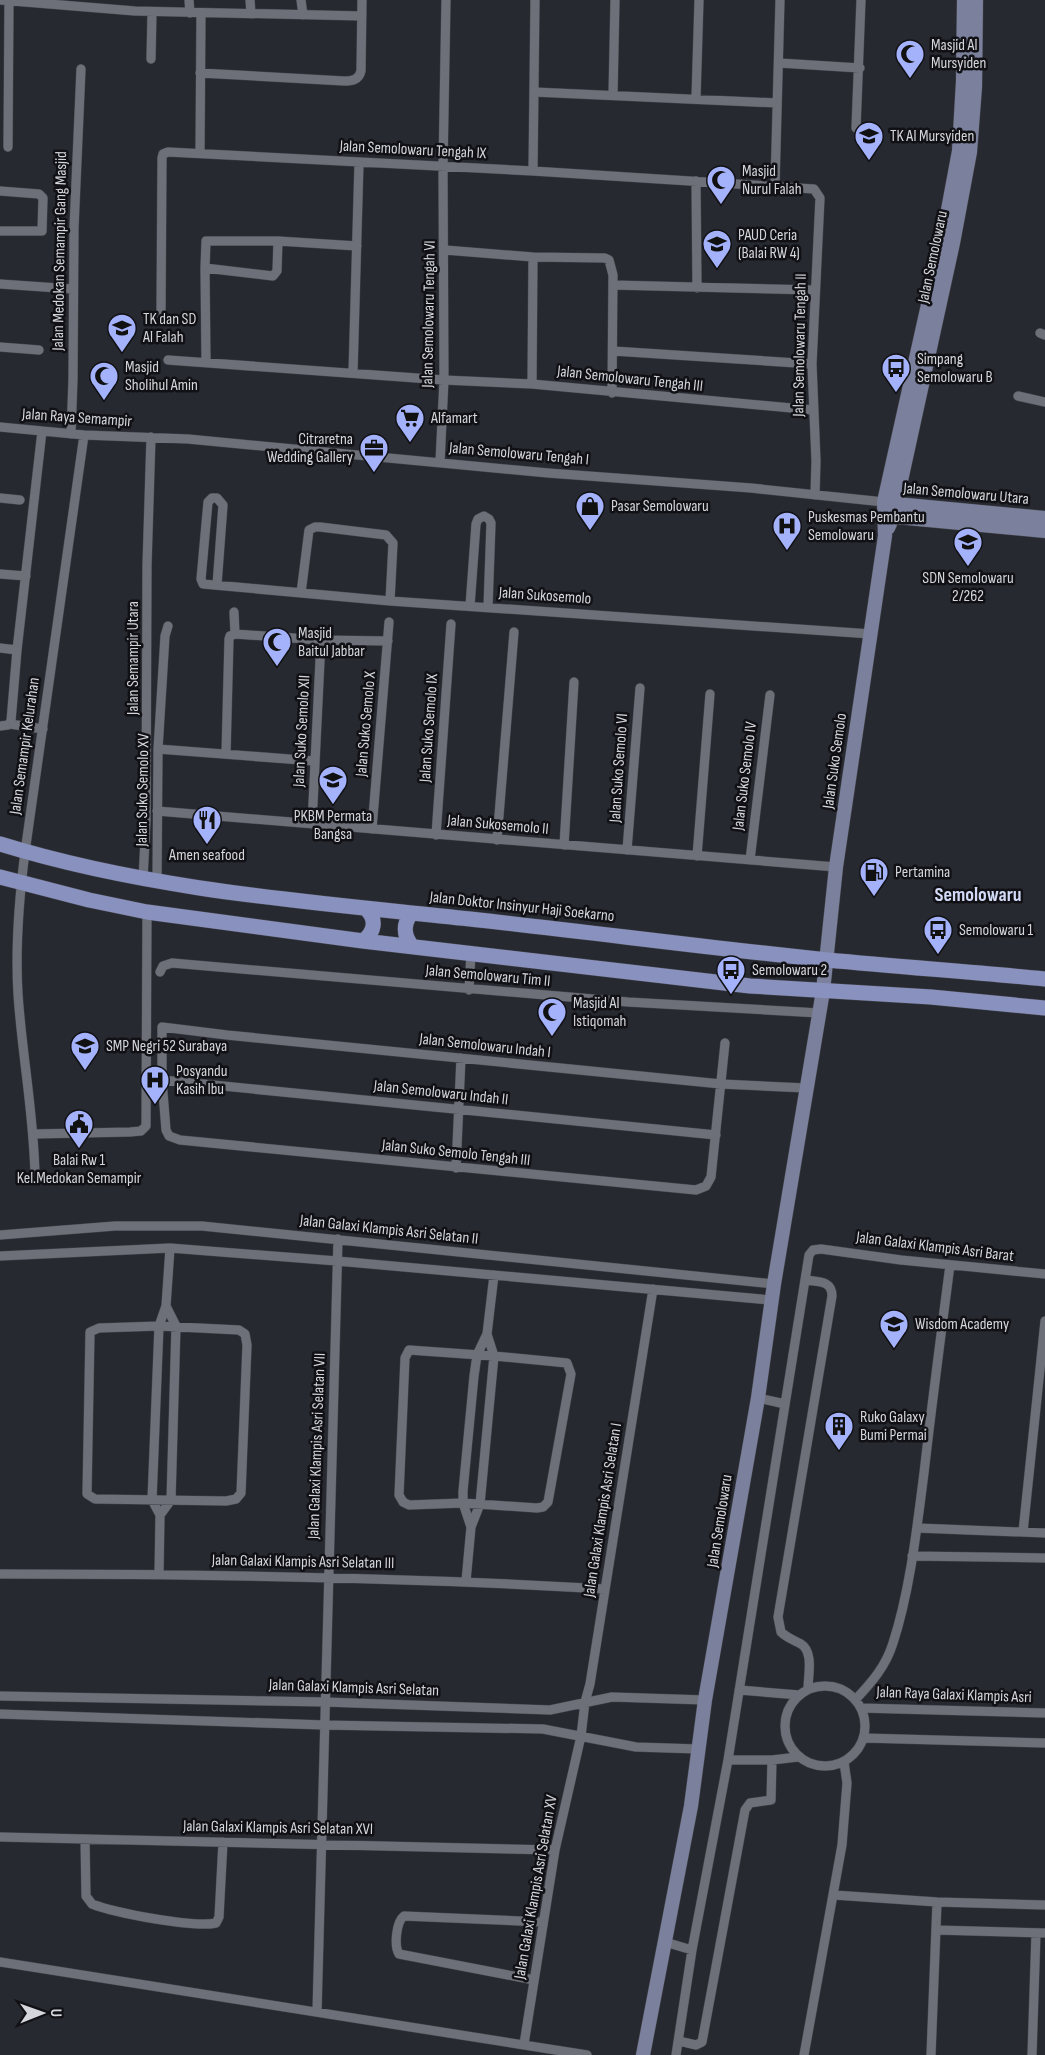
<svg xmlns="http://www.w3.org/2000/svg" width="1045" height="2055" font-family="'Sofia Sans Condensed',sans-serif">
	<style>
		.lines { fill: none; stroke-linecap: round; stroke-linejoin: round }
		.street-casing { stroke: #43444b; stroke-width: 10 }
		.secondary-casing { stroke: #43444b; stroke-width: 15 }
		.primary-casing { stroke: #43444b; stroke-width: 16 }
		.street { stroke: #6d7078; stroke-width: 9 }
		.secondary { stroke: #7b819c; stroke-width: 14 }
		.primary { stroke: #8992bf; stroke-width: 15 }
		.labels { text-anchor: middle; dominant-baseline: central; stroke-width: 5; stroke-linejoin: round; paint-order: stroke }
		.poi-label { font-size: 16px; fill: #d5d6db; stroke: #111115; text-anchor: start }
		.street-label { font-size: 16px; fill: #d5d6db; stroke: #111115 }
		.quarter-label { font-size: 20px; font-weight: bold; fill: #d3daf7; stroke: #111115 }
	</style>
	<rect width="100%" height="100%" fill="#272930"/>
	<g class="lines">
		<g class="street-casing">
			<path id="street" d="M0,0L135,11L362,16
				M189,0L190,13
				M250,0L251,14
				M301,0L303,15
				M151,59L152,12
				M779,63L860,68
				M200,73L344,81C352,81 359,80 361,71L362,0
				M534,92L777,103
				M613,95L615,0
				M696,98L699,0
				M856,128L861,0
				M8,147L9,0
				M200,153L201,13
				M533,171L535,0
				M696,181L697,288
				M775,185L780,0
				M0,191L39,194L43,198L42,231H0
				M445,250L533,257L605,258L609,260L613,275L612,393
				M205,268L273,276L277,271L278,241
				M0,284L73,289
				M613,285L815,290
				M161,314L162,158L163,154L168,152L533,171L814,189L820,198L812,364L816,461L815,495
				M1040,333L1045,335
				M0,347L39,350
				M613,351L812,364
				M168,360L444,380L532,384L813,410
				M206,361L205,268L206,241H278L357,246
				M353,373L359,163
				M532,384L533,257
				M1018,396L1045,402
				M0,427L84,435L188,439L548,473L751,488L884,502
				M71,434L73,379L74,228L81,69
				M440,462L444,380L443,167L446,0
				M0,498L20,500
				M0,574L26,576
				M217,585L223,505L217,498H212L208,502L201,579L203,584L390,601L871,634
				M301,593L309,530L315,527H320L386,535L393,543L390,601
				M470,606L476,524L478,519L484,516L489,519L491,523L488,607
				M234,612L235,634
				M0,648L17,650
				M10,724L43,729
				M0,726L8,725L11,721L17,650L42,431
				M158,749L314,761
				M226,754L229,639L230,636L235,634L321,640L388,641
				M157,811L836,867
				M312,824L321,640
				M372,829L389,622
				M436,835L451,624
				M497,840L514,632
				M564,845L574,682
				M627,850L640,688
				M697,856L710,694
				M750,860L770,695
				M143,879L146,820L147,566L151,437
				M157,882L158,749L165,636L168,626
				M160,972L163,966L172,963L628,1002L819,1013
				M469,990L471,953
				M725,1043L711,1177L706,1186L696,1190L180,1140L169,1136L166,1130L162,1080V1027L227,1035L721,1084L806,1088
				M162,1080L716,1135
				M34,1134L130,1132L141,1131L146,1126L147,912
				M456,1168L461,1058
				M35,1176C34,1115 22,1055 18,994C15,946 19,899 25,852L84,435
				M0,1235L115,1226H202L774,1284
				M0,1256L170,1248L337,1261L771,1300
				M805,1280C818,1282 832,1280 832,1296L778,1617L781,1632C787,1638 794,1640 801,1644C814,1652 808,1676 808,1689
				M159,1326L239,1330L245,1334L247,1345L241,1493L236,1499L226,1501L95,1499L87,1494L90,1332L99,1328Z
				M409,1350L494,1356L567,1363L571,1374L548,1502L543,1507L537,1508L463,1503L409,1505L403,1502L399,1495L405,1358Z
				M758,1398L785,1404
				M160,1515L171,1500L176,1326L166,1306
				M471,1527L463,1503V1491L474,1376L477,1355L487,1334L494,1275
				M917,1528L1045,1533
				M1023,1532L1045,1321
				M912,1556L1045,1558
				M0,1574C202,1574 404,1577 605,1589
				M159,1574L160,1515L152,1500L159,1326L166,1306L170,1248
				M466,1581L471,1527L480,1504L492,1377L494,1356L487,1334
				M785 1726a40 40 0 1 1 80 0a40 40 0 1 1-80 0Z
				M739,1690L799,1695
				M0,1696L325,1702L550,1710L612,1697L705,1700
				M856,1699C872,1682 886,1666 893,1643C910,1591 917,1527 924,1473C932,1403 941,1334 950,1265
				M861,1708L1045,1713
				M0,1714L324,1725L543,1729L636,1747L698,1749
				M864,1738L1045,1743
				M728,1760H772L798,1757
				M0,1837L555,1850
				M85,1839L86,1896L92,1904C115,1913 194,1928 216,1923L219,1917L223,1842
				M834,1895L937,1902L1045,1905
				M936,1930L1045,1933
				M665,1942L692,1950
				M0,1962L587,2055
				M534,1980L399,1954C394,1946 396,1922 404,1916L543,1922
				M317,2012L338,1239
				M679,2041L696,2045L702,2042L745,1810L750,1803L771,1800L772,1760
				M524,2044L555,1850L581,1736L585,1702L590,1684L653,1289
				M676,2055L692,1950L728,1760L809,1255L813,1250L821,1249L901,1260L1045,1274
				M804,2055L842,1845L847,1783L844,1762
				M931,2055L937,1902
				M1032,2055L1036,1933"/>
		</g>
		<g class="secondary-casing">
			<path id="secondary" d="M886,503L1045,518
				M886,516L1045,531
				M888,528L893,517L953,243L970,152L975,87L976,0
				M643,2055L691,1806L705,1700L758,1398L774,1284L823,991L836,867L885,536L884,502L942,242L959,151L963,81L964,0"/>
		</g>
		<g class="primary-casing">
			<path id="primary" d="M0,844C152,891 313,902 470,919C590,932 709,948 828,960C901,967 973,972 1045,979
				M0,877L89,900L147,912L363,941L750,986L931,997L1045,1008
				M363,941C375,932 377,919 366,909
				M412,946C403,935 403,923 412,913"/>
		</g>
		<use href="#street" class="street"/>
		<use href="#secondary" class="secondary"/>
		<use href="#primary" class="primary"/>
	</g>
	<defs>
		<g id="mosque-pin" transform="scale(1.5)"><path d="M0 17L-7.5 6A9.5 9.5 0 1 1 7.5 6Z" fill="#a4b2fc" stroke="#111115"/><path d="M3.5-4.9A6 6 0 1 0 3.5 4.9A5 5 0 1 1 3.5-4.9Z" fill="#111"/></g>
		<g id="school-pin" transform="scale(1.5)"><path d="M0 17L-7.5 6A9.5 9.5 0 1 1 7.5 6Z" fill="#a4b2fc" stroke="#111115"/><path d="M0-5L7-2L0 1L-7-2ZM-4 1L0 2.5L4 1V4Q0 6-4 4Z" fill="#111"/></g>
		<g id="bus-pin" transform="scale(1.5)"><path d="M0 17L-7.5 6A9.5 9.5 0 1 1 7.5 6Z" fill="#a4b2fc" stroke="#111115"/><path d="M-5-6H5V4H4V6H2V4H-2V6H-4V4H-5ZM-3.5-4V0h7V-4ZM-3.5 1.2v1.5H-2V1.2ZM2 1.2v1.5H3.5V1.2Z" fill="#111"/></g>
		<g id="supermarket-pin" transform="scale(1.5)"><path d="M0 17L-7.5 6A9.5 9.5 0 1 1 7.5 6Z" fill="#a4b2fc" stroke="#111115"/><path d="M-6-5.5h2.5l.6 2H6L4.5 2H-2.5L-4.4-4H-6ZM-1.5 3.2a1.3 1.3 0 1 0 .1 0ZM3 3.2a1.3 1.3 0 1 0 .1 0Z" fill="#111"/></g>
		<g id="office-pin" transform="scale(1.5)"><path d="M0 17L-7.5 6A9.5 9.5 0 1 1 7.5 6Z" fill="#a4b2fc" stroke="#111115"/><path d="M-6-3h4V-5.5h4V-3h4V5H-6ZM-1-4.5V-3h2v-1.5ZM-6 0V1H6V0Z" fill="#111"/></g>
		<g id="shop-pin" transform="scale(1.5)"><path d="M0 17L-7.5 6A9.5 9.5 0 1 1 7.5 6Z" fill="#a4b2fc" stroke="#111115"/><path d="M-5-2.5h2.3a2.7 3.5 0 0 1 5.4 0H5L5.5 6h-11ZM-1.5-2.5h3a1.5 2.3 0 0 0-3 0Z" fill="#111"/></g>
		<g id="hospital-pin" transform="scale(1.5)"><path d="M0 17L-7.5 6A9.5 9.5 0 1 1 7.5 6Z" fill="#a4b2fc" stroke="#111115"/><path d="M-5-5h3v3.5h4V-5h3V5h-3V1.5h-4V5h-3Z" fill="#111"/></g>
		<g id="restaurant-pin" transform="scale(1.5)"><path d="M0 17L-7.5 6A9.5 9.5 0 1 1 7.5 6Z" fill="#a4b2fc" stroke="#111115"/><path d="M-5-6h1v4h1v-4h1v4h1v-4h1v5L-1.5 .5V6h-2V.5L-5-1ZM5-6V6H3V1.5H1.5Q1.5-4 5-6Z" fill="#111"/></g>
		<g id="fuel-pin" transform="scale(1.5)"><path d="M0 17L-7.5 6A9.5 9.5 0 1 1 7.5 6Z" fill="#a4b2fc" stroke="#111115"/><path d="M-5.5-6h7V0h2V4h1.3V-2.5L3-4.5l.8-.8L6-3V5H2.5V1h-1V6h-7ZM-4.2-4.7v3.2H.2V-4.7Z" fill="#111"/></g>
		<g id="civic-pin" transform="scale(1.5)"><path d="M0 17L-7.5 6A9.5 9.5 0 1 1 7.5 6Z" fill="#a4b2fc" stroke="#111115"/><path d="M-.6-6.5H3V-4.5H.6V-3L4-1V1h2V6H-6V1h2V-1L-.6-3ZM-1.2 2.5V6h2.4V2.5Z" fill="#111"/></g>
		<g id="building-pin" transform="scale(1.5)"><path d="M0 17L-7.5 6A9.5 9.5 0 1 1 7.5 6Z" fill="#a4b2fc" stroke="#111115"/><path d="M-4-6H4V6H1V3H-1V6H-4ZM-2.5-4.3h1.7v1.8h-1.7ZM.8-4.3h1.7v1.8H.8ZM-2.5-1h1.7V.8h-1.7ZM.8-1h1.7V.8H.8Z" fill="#111"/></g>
	</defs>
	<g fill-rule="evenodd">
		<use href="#mosque-pin" x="910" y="54"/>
		<use href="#school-pin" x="869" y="136"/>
		<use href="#mosque-pin" x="721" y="180"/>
		<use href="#school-pin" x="717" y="244"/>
		<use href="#school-pin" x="122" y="328"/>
		<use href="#bus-pin" x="896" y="368"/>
		<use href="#mosque-pin" x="104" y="376"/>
		<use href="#supermarket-pin" x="410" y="418"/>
		<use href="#office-pin" x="374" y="448"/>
		<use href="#shop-pin" x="590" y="506"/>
		<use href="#hospital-pin" x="787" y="526"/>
		<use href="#school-pin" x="968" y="542"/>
		<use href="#mosque-pin" x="277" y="642"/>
		<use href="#school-pin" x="333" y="780"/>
		<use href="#restaurant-pin" x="207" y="820"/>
		<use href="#fuel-pin" x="874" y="872"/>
		<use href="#bus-pin" x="938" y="930"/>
		<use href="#bus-pin" x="731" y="970"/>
		<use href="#mosque-pin" x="552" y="1012"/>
		<use href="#school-pin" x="85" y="1046"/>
		<use href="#hospital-pin" x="155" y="1080"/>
		<use href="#civic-pin" x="79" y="1124"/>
		<use href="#school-pin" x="894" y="1324"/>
		<use href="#building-pin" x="839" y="1426"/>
	</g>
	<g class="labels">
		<g class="poi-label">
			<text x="931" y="45">Masjid Al<tspan x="931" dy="18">Mursyiden</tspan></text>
			<text x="890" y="136">TK Al Mursyiden</text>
			<text x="742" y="171">Masjid<tspan x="742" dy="18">Nurul Falah</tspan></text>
			<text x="738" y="235">PAUD Ceria<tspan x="738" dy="18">(Balai RW 4)</tspan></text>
			<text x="143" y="319">TK dan SD<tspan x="143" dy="18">Al Falah</tspan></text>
			<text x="917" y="359">Simpang<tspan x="917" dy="18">Semolowaru B</tspan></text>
			<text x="125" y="367">Masjid<tspan x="125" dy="18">Sholihul Amin</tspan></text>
			<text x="431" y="418">Alfamart</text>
			<text x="353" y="439" text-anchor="end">Citraretna<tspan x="353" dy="18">Wedding Gallery</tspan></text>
			<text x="611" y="506">Pasar Semolowaru</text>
			<text x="808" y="517">Puskesmas Pembantu<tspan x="808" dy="18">Semolowaru</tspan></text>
			<text x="968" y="578" text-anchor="middle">SDN Semolowaru<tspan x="968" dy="18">2/262</tspan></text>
			<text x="298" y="633">Masjid<tspan x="298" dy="18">Baitul Jabbar</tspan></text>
			<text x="333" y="816" text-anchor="middle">PKBM Permata<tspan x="333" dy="18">Bangsa</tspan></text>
			<text x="207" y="855" text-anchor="middle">Amen seafood</text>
			<text x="895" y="872">Pertamina</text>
			<text x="959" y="930">Semolowaru 1</text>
			<text x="752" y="970">Semolowaru 2</text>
			<text x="573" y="1003">Masjid Al<tspan x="573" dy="18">Istiqomah</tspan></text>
			<text x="106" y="1046">SMP Negri 52 Surabaya</text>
			<text x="176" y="1071">Posyandu<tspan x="176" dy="18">Kasih Ibu</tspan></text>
			<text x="79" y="1160" text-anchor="middle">Balai Rw 1<tspan x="79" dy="18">Kel.Medokan Semampir</tspan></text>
			<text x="915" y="1324">Wisdom Academy</text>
			<text x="860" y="1417">Ruko Galaxy<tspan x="860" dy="18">Bumi Permai</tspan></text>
		</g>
		<g class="street-label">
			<text transform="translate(413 150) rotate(3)">Jalan Semolowaru Tengah IX</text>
			<text transform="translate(60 251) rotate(-89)">Jalan Medokan Semampir Gang Masjid</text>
			<text transform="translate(933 257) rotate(-78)">Jalan Semolowaru</text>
			<text transform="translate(429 314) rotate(-89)">Jalan Semolowaru Tengah VI</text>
			<text transform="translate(800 345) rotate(-89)">Jalan Semolowaru Tengah II</text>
			<text transform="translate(630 379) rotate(6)">Jalan Semolowaru Tengah III</text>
			<text transform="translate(77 418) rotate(4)">Jalan Raya Semampir</text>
			<text transform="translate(519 454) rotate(5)">Jalan Semolowaru Tengah I</text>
			<text transform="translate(966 494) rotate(5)">Jalan Semolowaru Utara</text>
			<text transform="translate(545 596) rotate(4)">Jalan Sukosemolo</text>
			<text transform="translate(133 658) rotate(-90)">Jalan Semampir Utara</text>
			<text transform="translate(366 724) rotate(-85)">Jalan Suko Semolo X</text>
			<text transform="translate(429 728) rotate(-86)">Jalan Suko Semolo IX</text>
			<text transform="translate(302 731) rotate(-87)">Jalan Suko Semolo XII</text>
			<text transform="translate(25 746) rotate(-82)">Jalan Semampir Kelurahan</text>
			<text transform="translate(835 761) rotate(-82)">Jalan Suko Semolo</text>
			<text transform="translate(619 768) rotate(-86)">Jalan Suko Semolo VI</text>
			<text transform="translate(745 776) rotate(-83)">Jalan Suko Semolo IV</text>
			<text transform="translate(143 790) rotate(-89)">Jalan Suko Semolo XV</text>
			<text transform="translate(498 825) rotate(5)">Jalan Sukosemolo II</text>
			<text transform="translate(522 907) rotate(6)">Jalan Doktor Insinyur Haji Soekarno</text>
			<text transform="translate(488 976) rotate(5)">Jalan Semolowaru Tim II</text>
			<text transform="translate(485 1046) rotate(6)">Jalan Semolowaru Indah I</text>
			<text transform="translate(441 1093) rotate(6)">Jalan Semolowaru Indah II</text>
			<text transform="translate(456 1153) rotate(6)">Jalan Suko Semolo Tengah III</text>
			<text transform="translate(389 1230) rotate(6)">Jalan Galaxi Klampis Asri Selatan II</text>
			<text transform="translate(935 1247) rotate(7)">Jalan Galaxi Klampis Asri Barat</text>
			<text transform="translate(317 1446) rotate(-88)">Jalan Galaxi Klampis Asri Selatan VII</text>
			<text transform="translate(603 1510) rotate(-81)">Jalan Galaxi Klampis Asri Selatan I</text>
			<text transform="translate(720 1521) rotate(-81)">Jalan Semolowaru</text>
			<text transform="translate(303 1562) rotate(1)">Jalan Galaxi Klampis Asri Selatan III</text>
			<text transform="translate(354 1688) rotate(2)">Jalan Galaxi Klampis Asri Selatan</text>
			<text transform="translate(954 1695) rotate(2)">Jalan Raya Galaxi Klampis Asri</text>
			<text transform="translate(278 1828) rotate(1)">Jalan Galaxi Klampis Asri Selatan XVI</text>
			<text transform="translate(536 1887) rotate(-80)">Jalan Galaxi Klampis Asri Selatan XV</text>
		</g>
		<g class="quarter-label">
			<text x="978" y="895">Semolowaru</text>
		</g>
	</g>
	<g transform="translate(42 2013) rotate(89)" stroke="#111115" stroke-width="4.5" paint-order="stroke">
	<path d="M0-4.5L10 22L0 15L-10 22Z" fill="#d5d6db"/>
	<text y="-9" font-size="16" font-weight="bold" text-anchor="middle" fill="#d5d6db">U</text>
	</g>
</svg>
